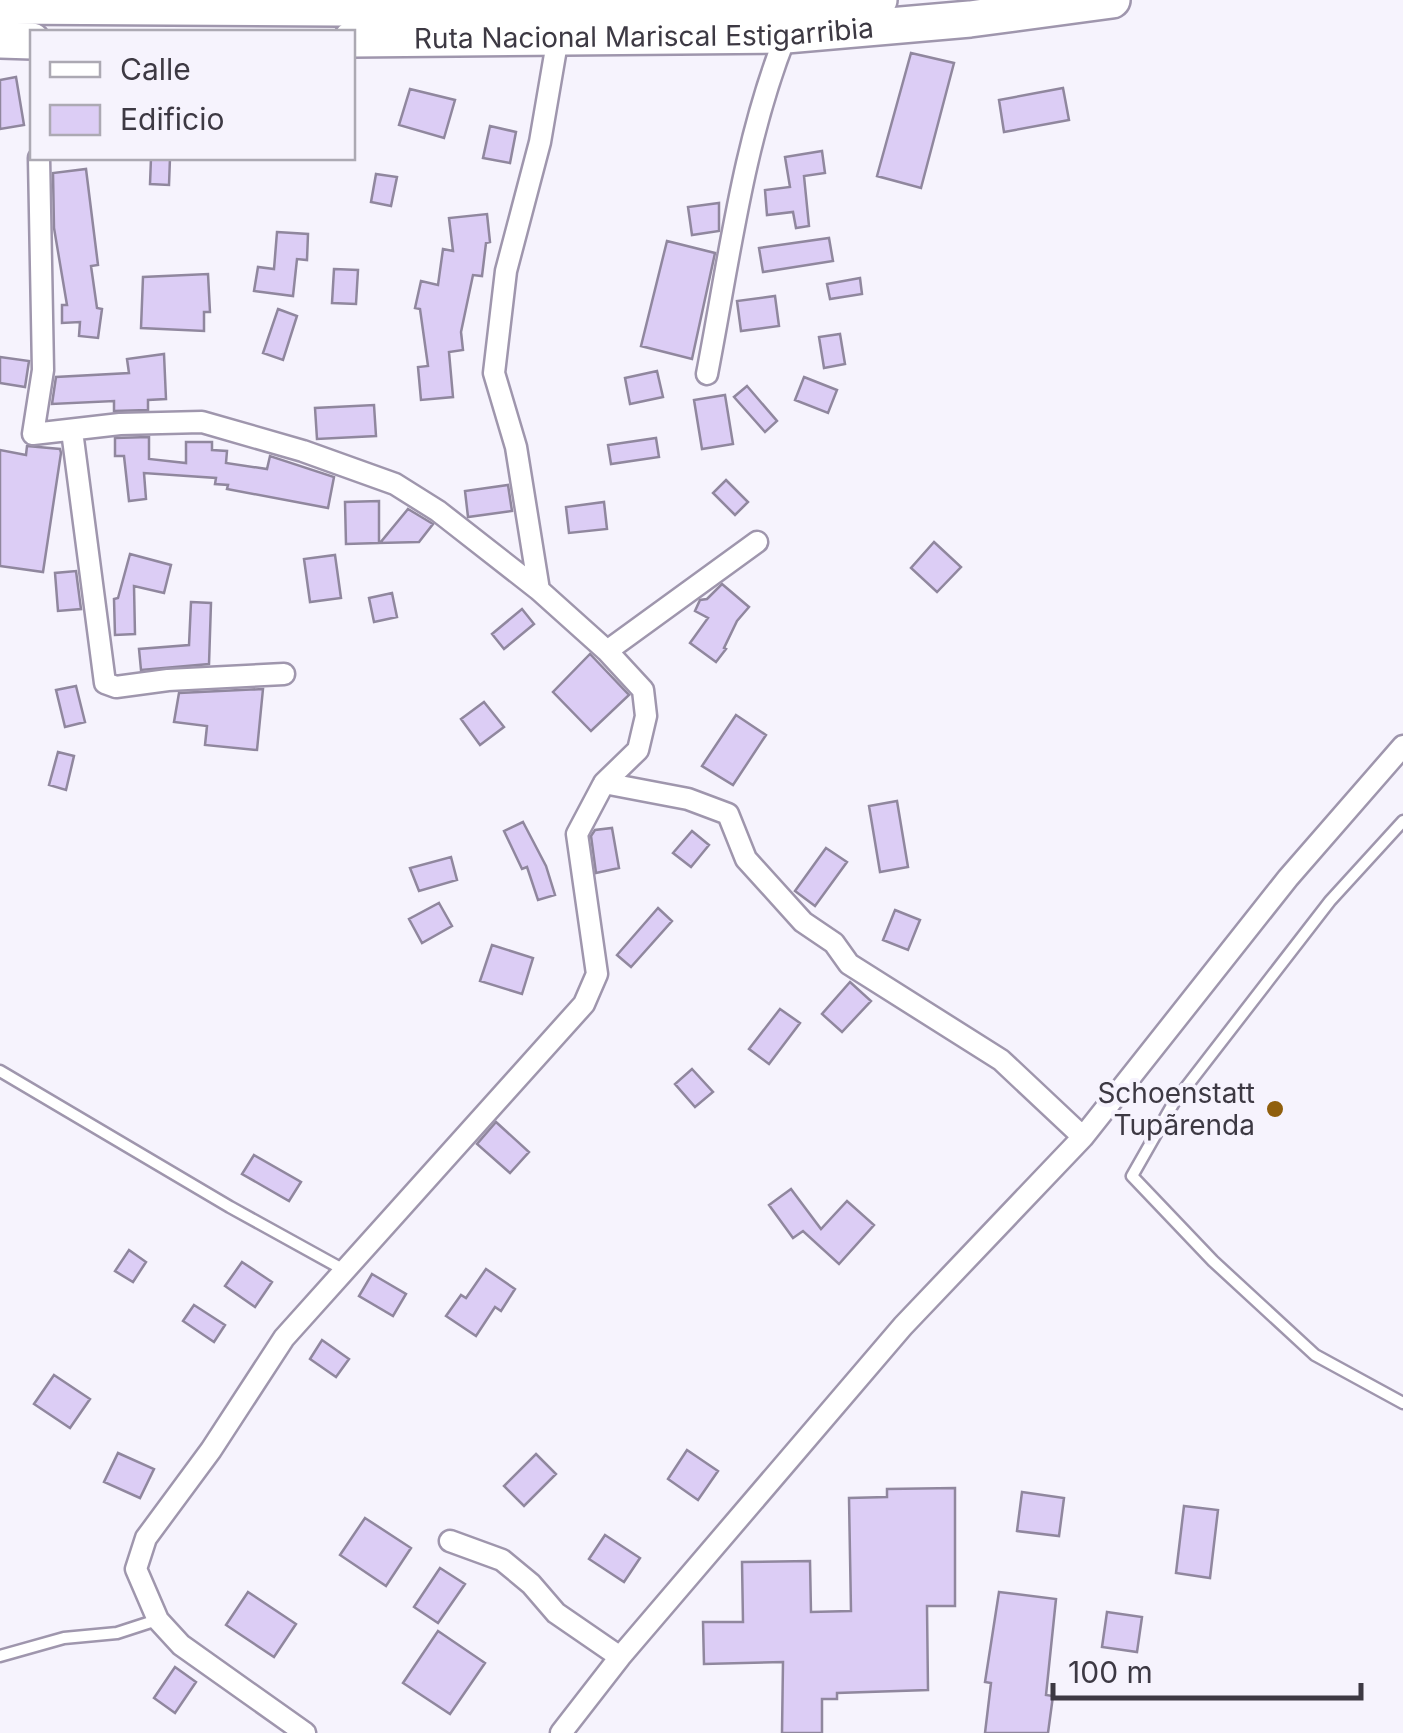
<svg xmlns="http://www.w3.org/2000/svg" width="1403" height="1733" font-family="Inter,sans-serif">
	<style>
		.building { fill: #dccdf5; stroke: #90879e; stroke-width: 2.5 }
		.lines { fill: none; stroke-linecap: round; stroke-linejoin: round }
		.lane-casing { stroke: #9f96ad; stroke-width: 15 }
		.street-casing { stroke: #9f96ad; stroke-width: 25 }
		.highway-casing { stroke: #9f96ad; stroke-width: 40 }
		.lane { stroke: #fff; stroke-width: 10 }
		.street { stroke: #fff; stroke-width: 20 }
		.highway { stroke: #fff; stroke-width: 35 }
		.poi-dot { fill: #905f0d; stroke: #f6f3fd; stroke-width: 4 }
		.labels { text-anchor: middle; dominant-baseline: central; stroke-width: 8; stroke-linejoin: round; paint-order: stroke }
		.street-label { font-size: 28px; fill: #3d3943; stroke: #f6f3fd }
		.poi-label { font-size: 28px; fill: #3d3943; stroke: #f6f3fd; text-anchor: end }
	</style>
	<rect width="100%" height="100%" fill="#f6f3fd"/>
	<path class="building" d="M911,53L954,63L921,188L877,176Z
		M16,77L24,125L0,129V80Z
		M1063,88L1069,120L1004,132L999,100Z
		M410,89L455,100L444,138L399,125Z
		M490,126L516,132L510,163L483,158Z
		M822,151L825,173L804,176L809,226L796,228L793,212L767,215L765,190L790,187L785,157Z
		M151,158H170L169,185L150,184Z
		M86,169L98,265L91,266L97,308L102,309L98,338L79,336L80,322L62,323V305H67L54,228L53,173Z
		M376,174L397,177L391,206L371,202Z
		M719,203V231L692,235L688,207Z
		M487,214L490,242L486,243L482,276L473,275L461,332L463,350L449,352L453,397L421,400L418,367L428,366L420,309L415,308L421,281L438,285L443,249L453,251L449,218Z
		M277,232L308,234L307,260L297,259L293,296L254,291L258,267L274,269Z
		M829,238L833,261L763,272L759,248Z
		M667,241L715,253L692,359L641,346Z
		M334,269L358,270L356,304L332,303Z
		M208,274L210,312H204V331L141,328L143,277Z
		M860,278L862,294L830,299L827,284Z
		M775,296L779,326L741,331L737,301Z
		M278,309L297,316L283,360L263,353Z
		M840,334L845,364L824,368L819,337Z
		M164,354L166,399L148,400V410L114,411V401L52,404L56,377L129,373L127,359Z
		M0,357L29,361L25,387L0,383Z
		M657,371L663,397L630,404L625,378Z
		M804,377L837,390L828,413L795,400Z
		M747,386L777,421L765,432L734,397Z
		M725,395L733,444L702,449L694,400Z
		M374,405L376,436L317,439L315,408Z
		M149,437V459L186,463V442H212V450L227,451L226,463L267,469L270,456L334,477L328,508L227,489L228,485L215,484L216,478L144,473L146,499L129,501L124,456H115V438Z
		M656,438L659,457L611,464L608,445Z
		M27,446L60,449L61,453L43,572L0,566V450L26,455Z
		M726,480L748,502L735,515L713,493Z
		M508,485L512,511L468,517L465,491Z
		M379,501V543L346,544L345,502Z
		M604,502L607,529L569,533L566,507Z
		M408,509L433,524L419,542L380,543Z
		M934,542L961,567L937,592L911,568Z
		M130,554L171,565L164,593L134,586L135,634L115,635L114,599L118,598Z
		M335,555L341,598L310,602L304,559Z
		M76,571L81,609L58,611L55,573Z
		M722,584L749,607L737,621L724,648L726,649L716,662L690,643L708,618L695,611L700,600L707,599Z
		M392,593L397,617L374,622L369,598Z
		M191,602L211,603L209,664L141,670L139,649L189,645Z
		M522,609L534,624L504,649L492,634Z
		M590,654L629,695L591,731L553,692Z
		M76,686L85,722L65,727L56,690Z
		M263,689L257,750L205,745L207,726L174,722L179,693Z
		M484,702L504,727L480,745L461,719Z
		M736,715L766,735L733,785L702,766Z
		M58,752L74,756L66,790L49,785Z
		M897,801L908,867L880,872L869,806Z
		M523,822L546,866L555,895L538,900L527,867L522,869L504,831Z
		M612,828L619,868L596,873L591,836L595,830Z
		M692,831L709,845L691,867L673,853Z
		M826,848L847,862L815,906L795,891Z
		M451,857L457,880L419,891L410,868Z
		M439,903L452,926L422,943L409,919Z
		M658,908L672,921L631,967L617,955Z
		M895,910L920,920L908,950L883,940Z
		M492,945L533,958L522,994L480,981Z
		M850,982L871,1001L842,1032L822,1014Z
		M780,1009L800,1023L769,1064L749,1049Z
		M692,1069L713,1092L695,1107L675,1084Z
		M496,1122L529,1152L510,1173L477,1144Z
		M254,1155L301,1182L289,1201L242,1174Z
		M791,1189L821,1229L847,1201L874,1225L839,1264L803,1231L793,1238L769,1205Z
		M129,1250L146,1262L133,1282L115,1271Z
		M242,1262L272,1282L255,1307L225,1286Z
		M486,1269L515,1289L501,1311L495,1307L476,1336L446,1316L461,1295L466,1298Z
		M372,1274L406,1294L393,1316L359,1296Z
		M194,1305L225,1325L214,1342L183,1321Z
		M322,1340L349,1359L336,1377L310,1359Z
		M54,1375L90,1399L70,1428L34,1404Z
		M687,1450L718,1471L698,1500L668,1479Z
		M118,1453L154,1469L140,1498L104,1482Z
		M536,1454L556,1474L524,1506L504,1486Z
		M955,1488V1606H927L928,1690L837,1693V1699H822V1733H782L783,1662L704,1664L703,1622H743L742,1562L810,1561L811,1612L851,1611L849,1498L887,1497V1489Z
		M1022,1492L1064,1498L1059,1536L1017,1531Z
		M1184,1506L1218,1510L1210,1578L1176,1573Z
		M365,1518L411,1548L386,1586L340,1555Z
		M605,1535L640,1558L624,1582L589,1559Z
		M440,1568L465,1584L438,1623L414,1607Z
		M248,1592L296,1624L274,1657L226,1625Z
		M999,1592L1056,1599L1046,1695L1053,1696L1048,1733H985L991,1683L985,1682Z
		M1107,1612L1142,1617L1137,1652L1102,1647Z
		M438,1631L485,1663L450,1714L403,1683Z
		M175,1667L196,1682L175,1713L154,1698Z"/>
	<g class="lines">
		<g class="lane-casing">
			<path id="lane" d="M1403,821L1330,901L1173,1104L1132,1176L1213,1261L1315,1355L1403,1403
				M0,1071L230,1207L344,1270
				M0,1656L64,1638L117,1633L157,1620"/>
		</g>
		<g class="street-casing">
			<path id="street" d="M39,158L43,370L33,434L120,424L202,422L303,451L395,484L438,511L539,590L607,651L643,690L646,716L638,750L604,783
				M707,374C729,261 743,142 786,35
				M72,431L105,683L116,687L168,680L284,674
				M539,590L516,447L494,373L506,271L540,142L558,37
				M607,651L757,542
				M450,1541L502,1560L531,1584L556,1613L620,1657
				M305,1733L181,1645L158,1620L136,1569L146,1538L211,1450L284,1338L584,1004L597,974L577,834L604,783L688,799L728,814L746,859L803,922L834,943L849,964L1001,1060L1083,1137
				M561,1733L620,1657L903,1326L1083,1137L1288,878L1403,746"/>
		</g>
		<g class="highway-casing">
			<g id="highway">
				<path d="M0,6L707,10L879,0"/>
				<path id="s1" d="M352,39L786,35L970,19L1112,0"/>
				<path d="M0,40L32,41"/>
			</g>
		</g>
		<use href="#lane" class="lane"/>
		<use href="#street" class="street"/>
		<use href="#highway" class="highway"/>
	</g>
	<circle class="poi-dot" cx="1275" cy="1109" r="10"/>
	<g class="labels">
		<g class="street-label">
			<text stroke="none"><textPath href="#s1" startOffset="292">Ruta Nacional Mariscal Estigarribia</textPath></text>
		</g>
		<g class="poi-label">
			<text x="1255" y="1093">Schoenstatt<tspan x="1255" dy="32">Tupãrenda</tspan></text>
		</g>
	</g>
	<rect x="30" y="30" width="325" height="130" fill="#f6f3fd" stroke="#aca9b3" stroke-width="2.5"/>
	<rect x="50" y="62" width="50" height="15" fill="#ffffff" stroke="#aca9b3" stroke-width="2.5"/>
	<text x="120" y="80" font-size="30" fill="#3d3943">Calle</text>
	<rect x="50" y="105" width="50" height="30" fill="#dccdf5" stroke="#aca9b3" stroke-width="2.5"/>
	<text x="120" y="130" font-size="30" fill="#3d3943">Edificio</text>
	<path d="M1053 1683v15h308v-15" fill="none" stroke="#3d3943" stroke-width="5"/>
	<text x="1068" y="1683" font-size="30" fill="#3d3943" stroke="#f6f3fd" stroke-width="8" paint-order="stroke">100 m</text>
</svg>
